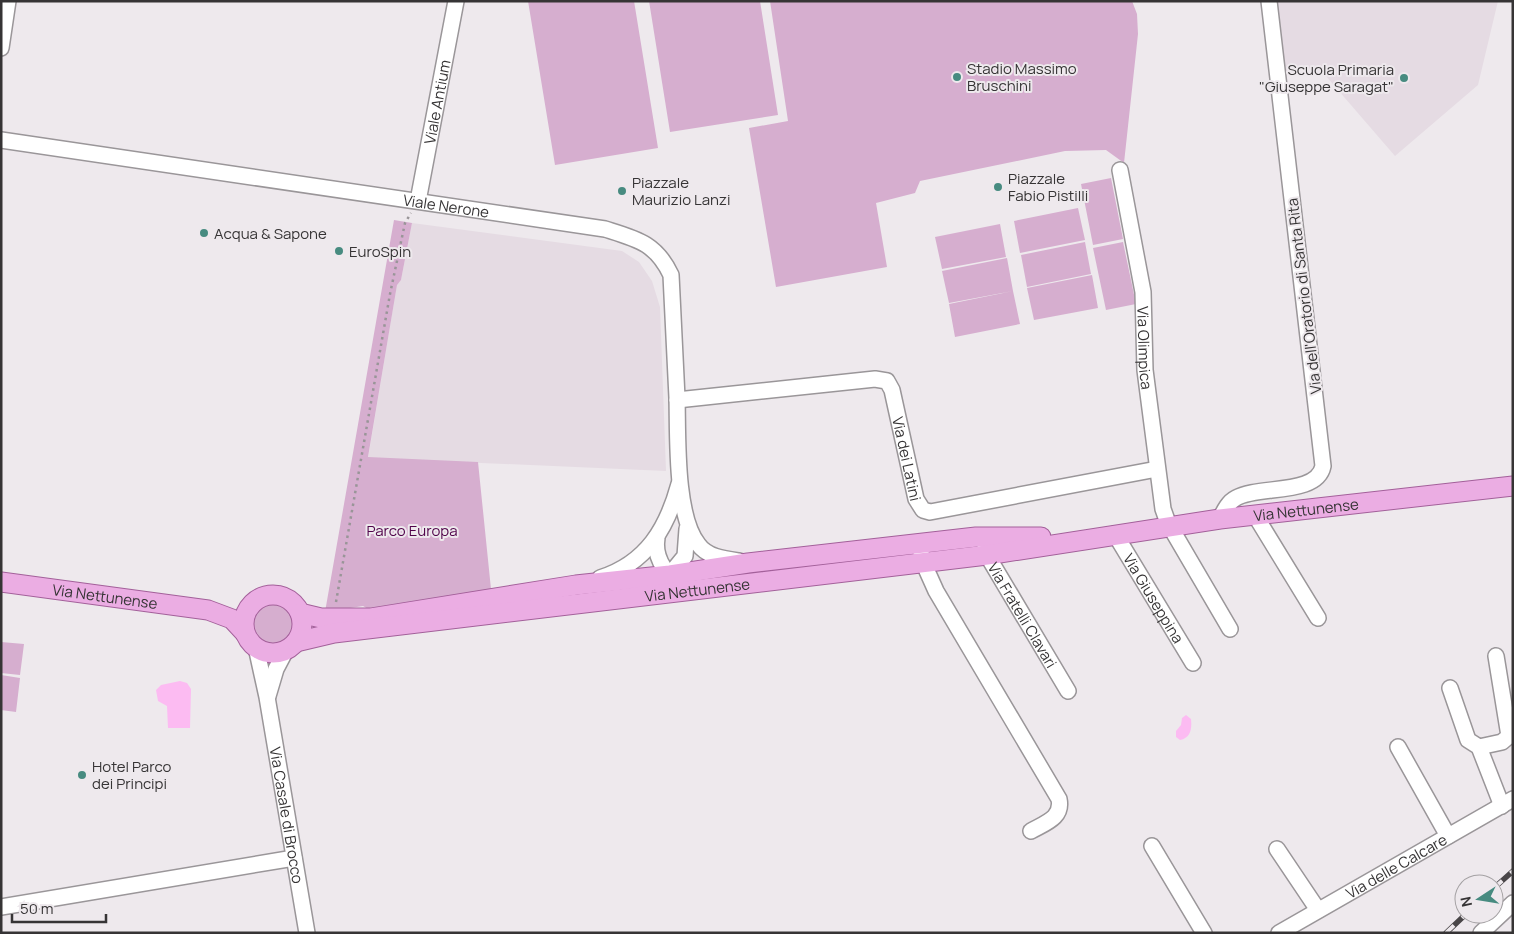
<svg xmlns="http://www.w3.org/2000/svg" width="1514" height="934" font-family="Manrope,sans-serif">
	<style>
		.built { fill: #e5dbe3 }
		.green { fill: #d6aecf }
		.water { fill: #fcbbf2 }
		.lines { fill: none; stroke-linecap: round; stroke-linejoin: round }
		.minor-casing { stroke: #9a9699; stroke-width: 18 }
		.major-casing { stroke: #a3609a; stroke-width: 21 }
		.path { stroke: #999598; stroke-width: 2.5; stroke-dasharray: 2.5 4; stroke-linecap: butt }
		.minor { stroke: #fff; stroke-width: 15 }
		.major { stroke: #ebade3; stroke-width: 19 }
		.rail-casing { stroke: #494648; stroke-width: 5.5 }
		.rail { stroke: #eee9ed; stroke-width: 4; stroke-dasharray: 11; stroke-linecap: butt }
		.poi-dot { fill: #478b80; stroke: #eee9ed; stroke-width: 2 }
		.labels { text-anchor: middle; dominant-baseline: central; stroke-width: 4; stroke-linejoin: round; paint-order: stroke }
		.poi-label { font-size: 15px; fill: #363435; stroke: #eee9ed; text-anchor: start }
		.street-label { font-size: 15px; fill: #363435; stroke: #eee9ed }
		.park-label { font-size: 15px; fill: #51044b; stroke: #eee9ed }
	</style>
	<rect width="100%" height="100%" fill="#eee9ed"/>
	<path class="built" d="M1275,1H1498L1478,85L1395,156L1319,68L1284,71Z
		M412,223L622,251L639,262L652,281L660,307L666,471L368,458L397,284L401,280Z"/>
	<path class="green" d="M528,1H634L658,148L555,165Z
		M649,1H760L778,115L670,132Z
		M770,1H1132L1137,14L1138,34L1124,163L1106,150L1065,151L920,181L915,193L876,203L887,267L776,287L749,128L788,121Z
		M1111,178L1123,239L1093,245L1081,184Z
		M1078,208L1085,240L1020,253L1014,221Z
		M394,220L412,223L401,280L397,285L368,457L478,462L491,589L370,610L363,606L325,612Z
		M1000,224L1006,257L942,269L935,237Z
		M1085,242L1091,274L1027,287L1021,255Z
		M1123,242L1136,304L1106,310L1093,248Z
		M1007,258L1013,291L949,303L942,271Z
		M1092,275L1098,308L1034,320L1027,288Z
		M1013,291L1020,324L955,337L949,304Z
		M251 624a22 22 0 1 1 44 0a22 22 0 1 1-44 0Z
		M1,642L24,644L20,675L1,673Z
		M1,675L20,678L16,712L1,710Z"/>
	<path class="water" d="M180,681L187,683L191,689L190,728H168L167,706L158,701L156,690L161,685Z
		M1186,715L1191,719C1192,728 1191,738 1180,740L1176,737V731L1181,725L1182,718Z"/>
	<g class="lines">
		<g class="minor-casing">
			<g id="minor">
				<path d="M1,48L8,1"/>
				<path id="s1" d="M1,140L605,229C637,239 656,243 671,275C673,316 675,357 677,398C678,435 675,515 698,544C707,557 724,559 739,561"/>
				<path id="s2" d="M1120,170L1143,292L1145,370L1163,509L1168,523L1230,629"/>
				<path id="s3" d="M418,201L456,1"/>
				<path id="s4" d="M677,400L875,379L887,381L892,390L916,499L923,510L930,512L1157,469"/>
				<path d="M1255,515L1318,618"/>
				<path d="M1220,519C1224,511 1228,502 1236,498C1258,485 1317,496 1323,466L1269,1"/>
				<path id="s5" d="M1115,534L1193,663"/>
				<path d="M657,538C654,555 663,571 677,581"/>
				<path d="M919,543L923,562L936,591L1059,799C1063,818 1045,823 1031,831"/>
				<path id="s6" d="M985,545L987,555L1068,691"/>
				<path d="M600,578C647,563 667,528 679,484"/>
				<path d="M667,578L685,556L687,529"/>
				<path id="s7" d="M256,647L267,697L307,933"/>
				<path d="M1450,688L1468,740L1479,747L1502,806"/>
				<path d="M268,696L276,669L286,650"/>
				<path d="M1398,747L1448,836"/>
				<path d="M1479,747L1502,742L1509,736L1496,656"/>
				<path d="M1152,846L1204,933"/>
				<path d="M1277,849L1318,910"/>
				<path d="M1,907L294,858"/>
				<path id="s8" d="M1279,933L1513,799"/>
				<path d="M1481,933L1513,903"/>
			</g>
		</g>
		<g class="major-casing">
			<g id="major">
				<path id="s9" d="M1,582L208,610L232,619L245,633"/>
				<circle cx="273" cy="624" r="29"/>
				<path d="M300,613L321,618H371L576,585L670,575L748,563L976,537H1041"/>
				<path id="s10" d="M296,642L334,633L987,555L1220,519L1513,486"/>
			</g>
		</g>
		<path class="path" d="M336,602L390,294L405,223L411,213"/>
		<use href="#minor" class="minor"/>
		<use href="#major" class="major"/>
		<g class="rail-casing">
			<path id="rail" d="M1494,888L1513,871
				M1446,933L1466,914"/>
		</g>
		<use href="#rail" class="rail"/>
	</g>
	<g class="poi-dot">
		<circle cx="957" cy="77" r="5"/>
		<circle cx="1404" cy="78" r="5"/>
		<circle cx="998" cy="187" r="5"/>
		<circle cx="622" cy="191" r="5"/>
		<circle cx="204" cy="233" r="5"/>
		<circle cx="339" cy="251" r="5"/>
		<circle cx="82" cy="775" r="5"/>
	</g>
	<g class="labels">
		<g class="poi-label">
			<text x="967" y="68">Stadio Massimo<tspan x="967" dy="17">Bruschini</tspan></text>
			<text x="1394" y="69" text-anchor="end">Scuola Primaria<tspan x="1394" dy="17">"Giuseppe Saragat"</tspan></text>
			<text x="1008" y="178">Piazzale<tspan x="1008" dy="17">Fabio Pistilli</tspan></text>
			<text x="632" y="182">Piazzale<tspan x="632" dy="17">Maurizio Lanzi</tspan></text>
			<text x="214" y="233">Acqua &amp; Sapone</text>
			<text x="349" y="251">EuroSpin</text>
			<text x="92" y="766">Hotel Parco<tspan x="92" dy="17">dei Principi</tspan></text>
		</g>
		<g class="street-label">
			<text stroke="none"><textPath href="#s3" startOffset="101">Viale Antium</textPath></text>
			<text stroke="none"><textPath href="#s1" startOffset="450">Viale Nerone</textPath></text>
			<text transform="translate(1304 296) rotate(-97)">Via dell'Oratorio di Santa Rita</text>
			<text stroke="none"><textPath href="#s2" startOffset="180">Via Olimpica</textPath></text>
			<text stroke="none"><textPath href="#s4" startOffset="292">Via dei Latini</textPath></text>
			<text stroke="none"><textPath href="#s10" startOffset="1019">Via Nettunense</textPath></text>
			<text stroke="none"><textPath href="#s10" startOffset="405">Via Nettunense</textPath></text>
			<text stroke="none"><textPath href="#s9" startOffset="105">Via Nettunense</textPath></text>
			<text stroke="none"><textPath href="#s5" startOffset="75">Via Giuseppina</textPath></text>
			<text stroke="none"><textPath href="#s6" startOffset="80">Via Fratelli Clavari</textPath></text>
			<text stroke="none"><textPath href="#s7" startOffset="171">Via Casale di Brocco</textPath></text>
			<text stroke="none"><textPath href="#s8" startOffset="135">Via delle Calcare</textPath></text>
		</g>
		<g class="park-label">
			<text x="412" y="530">Parco Europa</text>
		</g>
	</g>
	<rect width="1514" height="934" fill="none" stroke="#363435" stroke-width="5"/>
	<g transform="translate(1479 899) rotate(258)"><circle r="24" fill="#eee9ed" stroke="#a4a1a3"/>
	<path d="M0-4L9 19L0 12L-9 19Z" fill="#478b80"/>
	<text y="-8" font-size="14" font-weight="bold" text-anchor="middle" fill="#363435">N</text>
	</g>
	<path d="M12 914v8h94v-8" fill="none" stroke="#363435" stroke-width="2.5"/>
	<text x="20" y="914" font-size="15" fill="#363435" stroke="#eee9ed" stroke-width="4" paint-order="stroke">50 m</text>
</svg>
